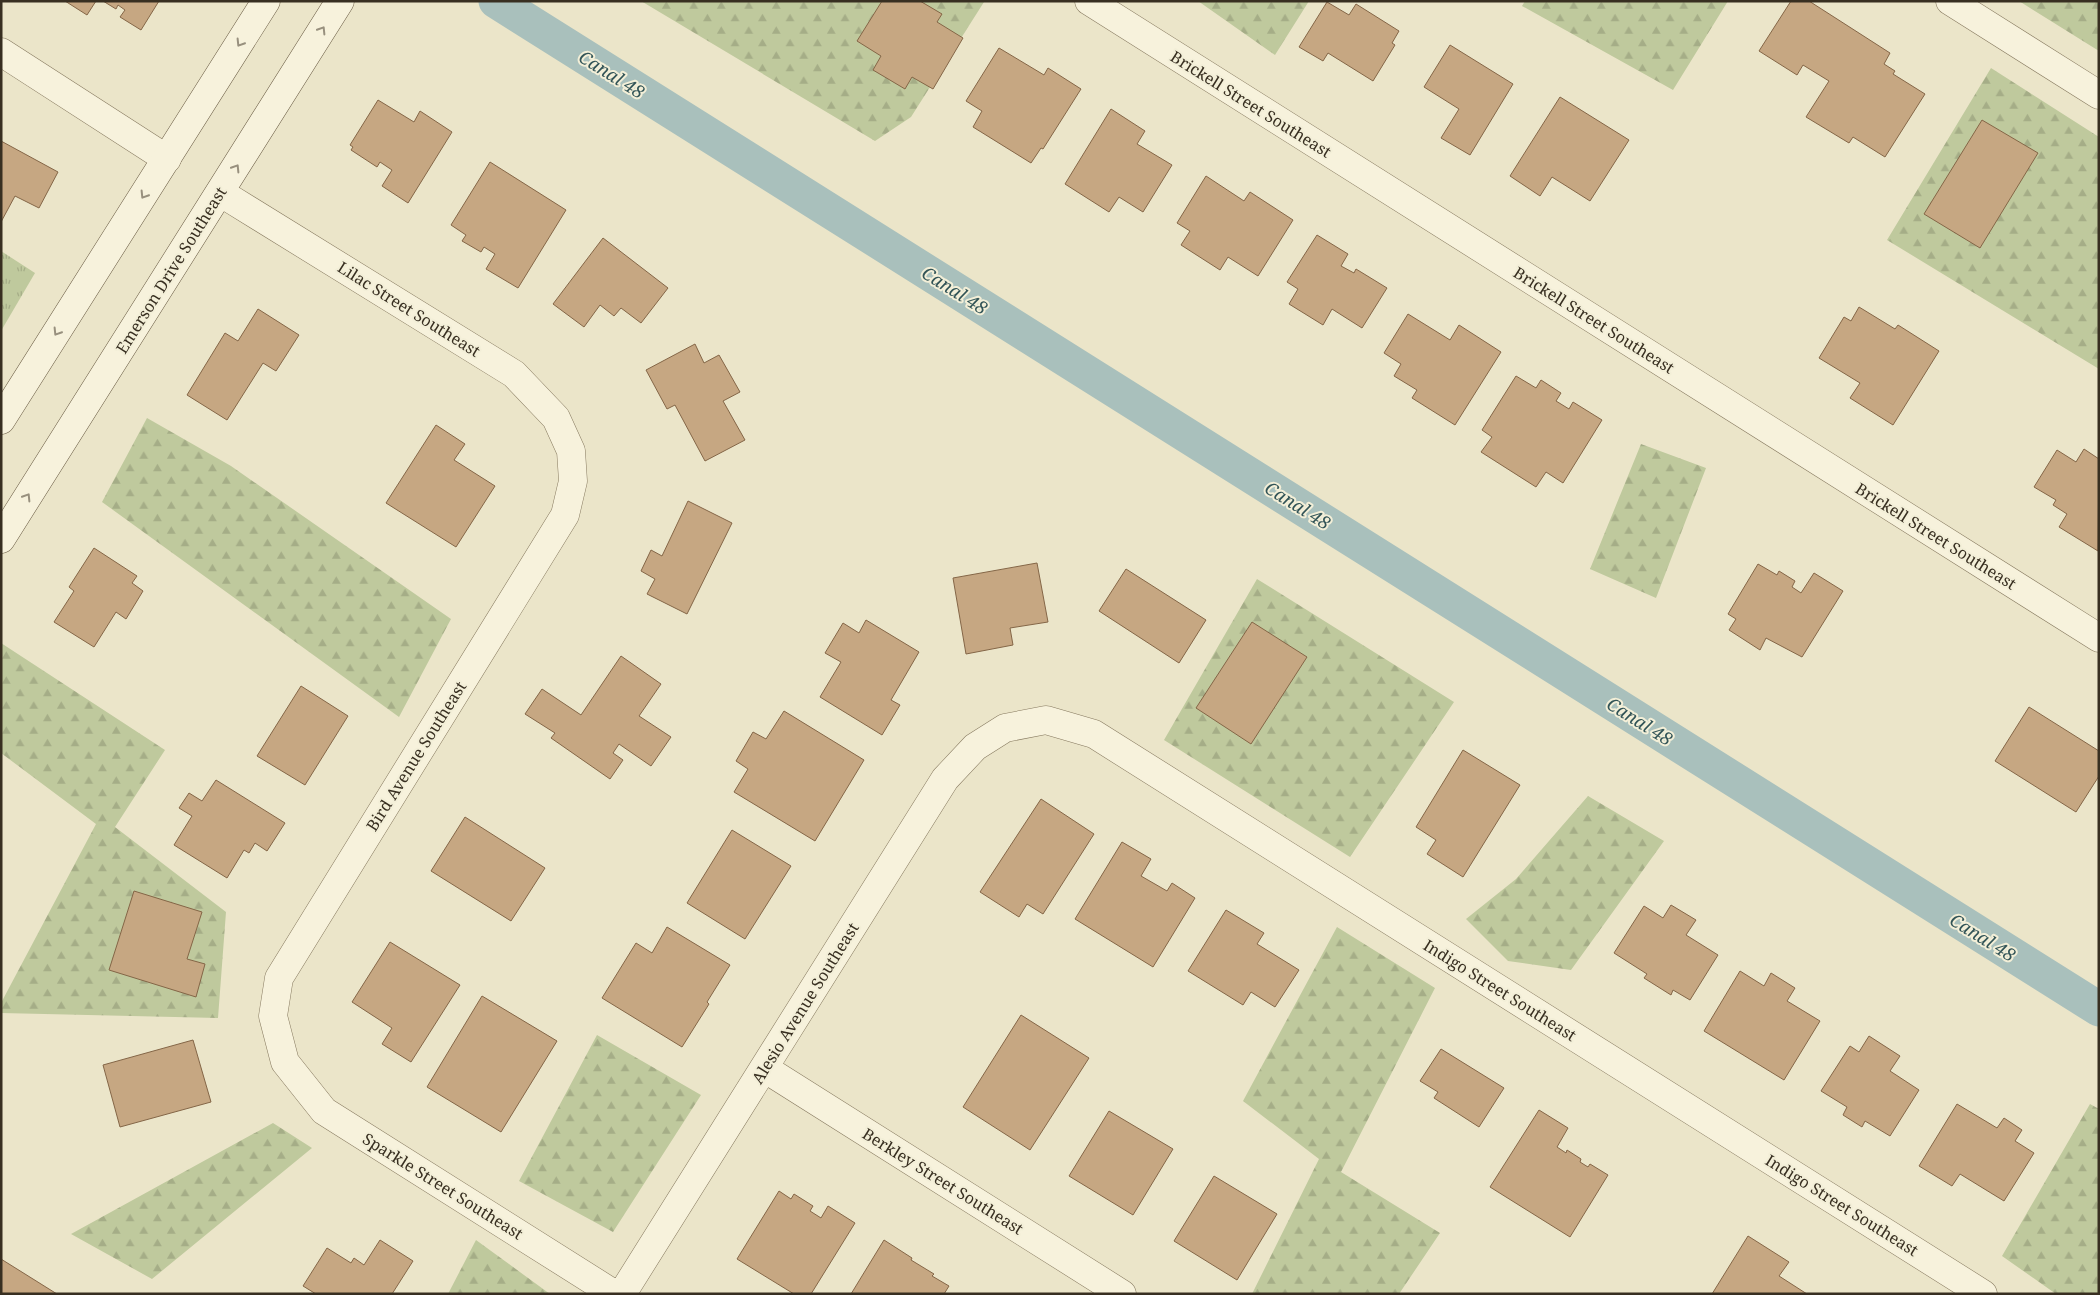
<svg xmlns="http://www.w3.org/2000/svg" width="2100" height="1295" font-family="'Noto Serif',serif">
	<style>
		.grass { fill: url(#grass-tufts) }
		.forest { fill: url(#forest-firs) }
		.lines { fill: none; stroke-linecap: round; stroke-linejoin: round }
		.canal { stroke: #a9c0bc; stroke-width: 35 }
		.building { fill: #c6a782; stroke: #846647 }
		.street-casing { stroke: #86795f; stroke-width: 29 }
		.secondary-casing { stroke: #685a42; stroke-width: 29 }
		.street { stroke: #f7f2dc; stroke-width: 28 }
		.secondary { stroke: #f7f2dc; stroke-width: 28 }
		.oneway { stroke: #98907e }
		.labels { text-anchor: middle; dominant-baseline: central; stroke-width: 4; stroke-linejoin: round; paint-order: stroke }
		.street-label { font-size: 16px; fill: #382f21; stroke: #f3efd8 }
		.water-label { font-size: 18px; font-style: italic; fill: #325457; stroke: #f3efd8 }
	</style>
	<defs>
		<pattern id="grass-tufts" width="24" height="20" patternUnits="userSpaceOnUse" patternTransform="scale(1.25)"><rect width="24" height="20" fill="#bfc99d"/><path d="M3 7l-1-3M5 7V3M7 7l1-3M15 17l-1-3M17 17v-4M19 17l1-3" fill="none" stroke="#a5ad87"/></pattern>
		<pattern id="forest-firs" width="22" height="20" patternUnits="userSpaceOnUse" patternTransform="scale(1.25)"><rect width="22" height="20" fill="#bfc99d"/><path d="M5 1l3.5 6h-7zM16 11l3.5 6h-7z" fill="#a5ad87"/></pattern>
	</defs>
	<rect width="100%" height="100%" fill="#ebe5c9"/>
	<path class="grass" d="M1,251L35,273L1,331Z"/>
	<path class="forest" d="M641,1H983L984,2L911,117L875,141Z
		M1198,1H1309L1275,55Z
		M1525,1H1728L1673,90L1522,6Z
		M2019,1H2099V51Z
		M1991,68L2099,137V369L1887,240Z
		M147,418L231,466L451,619L399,717L102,502Z
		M1641,444L1706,468L1656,598L1590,569Z
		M1257,579L1454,702L1350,857L1164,740Z
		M1,643L165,750L115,827L226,912L218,1018L1,1013V1003L96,824L1,753Z
		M1588,796L1664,841L1571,970L1508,961L1466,919L1516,879Z
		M1337,927L1435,988L1341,1172L1440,1233L1399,1294H1252L1319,1159L1243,1101Z
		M597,1035L701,1095L613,1232L519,1181Z
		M2090,1104L2099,1109V1294H2056L2002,1256Z
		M273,1123L312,1148L152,1279L71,1234Z
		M476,1240L550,1294H448Z"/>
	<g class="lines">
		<path class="canal" d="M496,1L2099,1009"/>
	</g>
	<path class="building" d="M65,1H96L87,15Z
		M103,1H159L141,30L120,17L125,10L118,5L116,9Z
		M882,1H920L942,14L937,22L963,38L933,89L912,77L905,89L873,70L881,56L857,41Z
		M1791,1H1809L1890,53L1884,64L1895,71L1893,74L1925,94L1885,157L1853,137L1849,143L1806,117L1829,81L1803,65L1797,75L1759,51Z
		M1327,2L1349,15L1356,4L1399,31L1392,43L1395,45L1373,81L1328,53L1323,61L1299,47Z
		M1450,45L1513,84L1470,155L1441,138L1459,109L1424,87Z
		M999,48L1044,75L1048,68L1081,89L1043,149L1041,148L1031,163L973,127L982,111L966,101Z
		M1560,97L1629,140L1590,201L1552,177L1540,196L1510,176Z
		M378,100L414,122L420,111L452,132L408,203L382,186L392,170L380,162L377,167L351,150L353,147L350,145Z
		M1111,109L1145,131L1137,144L1172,165L1143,212L1119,197L1109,212L1065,184Z
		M1982,120L2038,153L1980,248L1924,214Z
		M1,141L58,172L39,208L15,196L1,222Z
		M490,162L566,210L518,288L486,269L495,254L484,247L481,252L462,241L466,235L451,225Z
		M1206,176L1244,201L1250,192L1293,220L1258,276L1228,257L1220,270L1181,245L1190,231L1177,223Z
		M1317,235L1348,254L1341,266L1354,273L1356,269L1387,288L1362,328L1332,309L1323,325L1289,304L1298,289L1287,282Z
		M603,238L668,288L641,323L621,308L614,316L600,305L584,327L553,304Z
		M1859,307L1895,329L1898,325L1939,351L1893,425L1850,398L1860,383L1819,358L1844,317L1851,321Z
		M258,309L299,335L276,371L263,363L227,420L187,395L225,333L238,341Z
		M1408,314L1450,340L1459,325L1501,352L1455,425L1412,398L1417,390L1394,376L1401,364L1384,353Z
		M695,344L704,363L719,355L740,392L723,401L745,440L705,461L675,405L667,409L646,370Z
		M1516,376L1536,388L1541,380L1561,393L1556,401L1569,409L1573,402L1602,420L1563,483L1546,472L1536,487L1481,452L1492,437L1482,430Z
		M436,425L465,444L454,460L495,486L456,547L386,503Z
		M2084,449L2099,459L2098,551L2059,527L2067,514L2053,505L2056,500L2034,487L2057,450L2076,462Z
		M688,501L732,523L687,614L647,594L655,579L641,571L651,550L662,556Z
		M94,548L137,576L132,583L143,591L126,619L116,612L94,647L54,622L74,591L69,587Z
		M1037,563L1048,622L1010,628L1013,645L966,654L953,578Z
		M1758,564L1777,575L1779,571L1795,581L1792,587L1801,593L1814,573L1843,591L1802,657L1766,638L1760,650L1729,630L1736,619L1728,614Z
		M1126,569L1206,620L1179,663L1099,611Z
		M866,620L919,652L891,700L900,705L882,735L820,697L841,662L825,653L843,623L859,633Z
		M1252,622L1307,657L1251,744L1196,708Z
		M621,656L661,684L639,716L671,737L651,766L619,744L613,753L623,760L610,779L551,738L555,733L525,714L542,689L581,715Z
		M301,686L348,716L305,785L257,756Z
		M2029,707L2099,751V776L2076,812L1995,761Z
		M784,711L864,760L815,841L734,792L748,769L736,761L753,732L766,739Z
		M1463,750L1520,785L1463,877L1427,854L1436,840L1416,827Z
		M216,780L285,823L267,851L255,843L249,853L244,850L227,878L174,845L192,816L179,808L189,793L202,801Z
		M1041,799L1094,834L1043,914L1027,904L1019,917L980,892Z
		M465,817L545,868L511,921L431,871Z
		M732,830L791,866L745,939L687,903Z
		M1122,842L1151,859L1141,876L1167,891L1172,883L1195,898L1153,967L1075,919Z
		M134,891L202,912L187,959L205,964L196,997L109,970Z
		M1671,905L1696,920L1686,935L1718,955L1690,1000L1673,990L1671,995L1644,978L1647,974L1614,953L1644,906L1663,918Z
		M1226,910L1264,933L1257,944L1299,970L1275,1007L1251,992L1243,1005L1188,971Z
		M667,927L730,965L707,1002L709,1004L682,1047L602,998L636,943L652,953Z
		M390,942L460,985L411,1062L382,1044L392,1028L352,1002Z
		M1740,971L1764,986L1771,973L1795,988L1787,1001L1820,1021L1784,1080L1704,1031Z
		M482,996L557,1041L501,1132L427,1087Z
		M1021,1015L1089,1058L1030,1150L963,1107Z
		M1869,1036L1900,1056L1890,1071L1919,1090L1890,1136L1865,1121L1862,1127L1843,1115L1847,1107L1821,1091L1850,1046L1859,1052Z
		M193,1040L211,1102L120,1127L103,1065Z
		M1441,1049L1504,1088L1479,1127L1434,1098L1438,1092L1420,1081Z
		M1957,1104L1997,1128L2004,1118L2022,1130L2015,1141L2034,1153L2004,1201L1960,1174L1952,1186L1919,1166Z
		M1539,1110L1568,1128L1557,1147L1566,1153L1567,1150L1581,1159L1580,1162L1588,1167L1590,1164L1608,1175L1570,1237L1490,1187Z
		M1109,1111L1173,1149L1133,1215L1069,1176Z
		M1214,1176L1277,1214L1237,1280L1174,1241Z
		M779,1191L791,1199L794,1194L813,1206L810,1211L821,1218L828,1206L855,1223L811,1294H794L737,1259Z
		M1748,1236L1789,1262L1779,1276L1807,1294H1712Z
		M380,1240L413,1261L392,1294H316L303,1286L327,1248L351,1263L354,1258L364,1265Z
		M884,1240L912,1258L911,1260L934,1274L932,1276L949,1286L944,1294H851Z
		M1,1259L57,1294H1Z"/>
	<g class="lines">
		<g class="street-casing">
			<path id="street" d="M1089,1L2099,638
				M1950,1L2099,95
				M1,52L167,159
				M221,193L514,374L556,418L571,451L573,481L565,515L279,978L273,1016L285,1062L324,1111L614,1294
				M764,1068L1122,1294
				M622,1294L945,779L975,747L1005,728L1046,720L1094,734L1983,1294"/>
		</g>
		<g class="secondary-casing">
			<path id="secondary" d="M1,420L266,1
				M1,539L340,1"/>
		</g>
		<use href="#street" class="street"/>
		<use href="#secondary" class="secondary"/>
	</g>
	<defs><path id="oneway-chevron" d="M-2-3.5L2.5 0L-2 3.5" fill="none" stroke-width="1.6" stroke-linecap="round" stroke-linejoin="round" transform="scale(1.25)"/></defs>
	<g class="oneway">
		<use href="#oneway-chevron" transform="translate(322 30) rotate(-58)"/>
		<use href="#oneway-chevron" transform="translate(240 43) rotate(122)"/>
		<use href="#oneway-chevron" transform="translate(236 168) rotate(-58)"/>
		<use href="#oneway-chevron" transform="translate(144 195) rotate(122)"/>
		<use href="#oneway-chevron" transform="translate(57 332) rotate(122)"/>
		<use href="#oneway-chevron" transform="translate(27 497) rotate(-58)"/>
	</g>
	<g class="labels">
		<g class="street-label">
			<text transform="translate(1251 104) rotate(32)">Brickell Street Southeast</text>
			<text transform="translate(171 270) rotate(-58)">Emerson Drive Southeast</text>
			<text transform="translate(409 309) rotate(32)">Lilac Street Southeast</text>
			<text transform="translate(1594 320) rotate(32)">Brickell Street Southeast</text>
			<text transform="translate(1936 536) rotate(32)">Brickell Street Southeast</text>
			<text transform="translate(416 756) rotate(-58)">Bird Avenue Southeast</text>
			<text transform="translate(1500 990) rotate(32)">Indigo Street Southeast</text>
			<text transform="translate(805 1003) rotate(-58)">Alesio Avenue Southeast</text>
			<text transform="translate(943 1181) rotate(32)">Berkley Street Southeast</text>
			<text transform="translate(443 1186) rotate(32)">Sparkle Street Southeast</text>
			<text transform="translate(1842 1205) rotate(32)">Indigo Street Southeast</text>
		</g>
		<g class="water-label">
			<text transform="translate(612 74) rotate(32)">Canal 48</text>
			<text transform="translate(955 290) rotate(32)">Canal 48</text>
			<text transform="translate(1298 505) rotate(32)">Canal 48</text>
			<text transform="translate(1640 721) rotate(32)">Canal 48</text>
			<text transform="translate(1983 937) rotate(32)">Canal 48</text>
		</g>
	</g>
	<rect width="2100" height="1295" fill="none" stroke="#382f21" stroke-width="5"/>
</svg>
